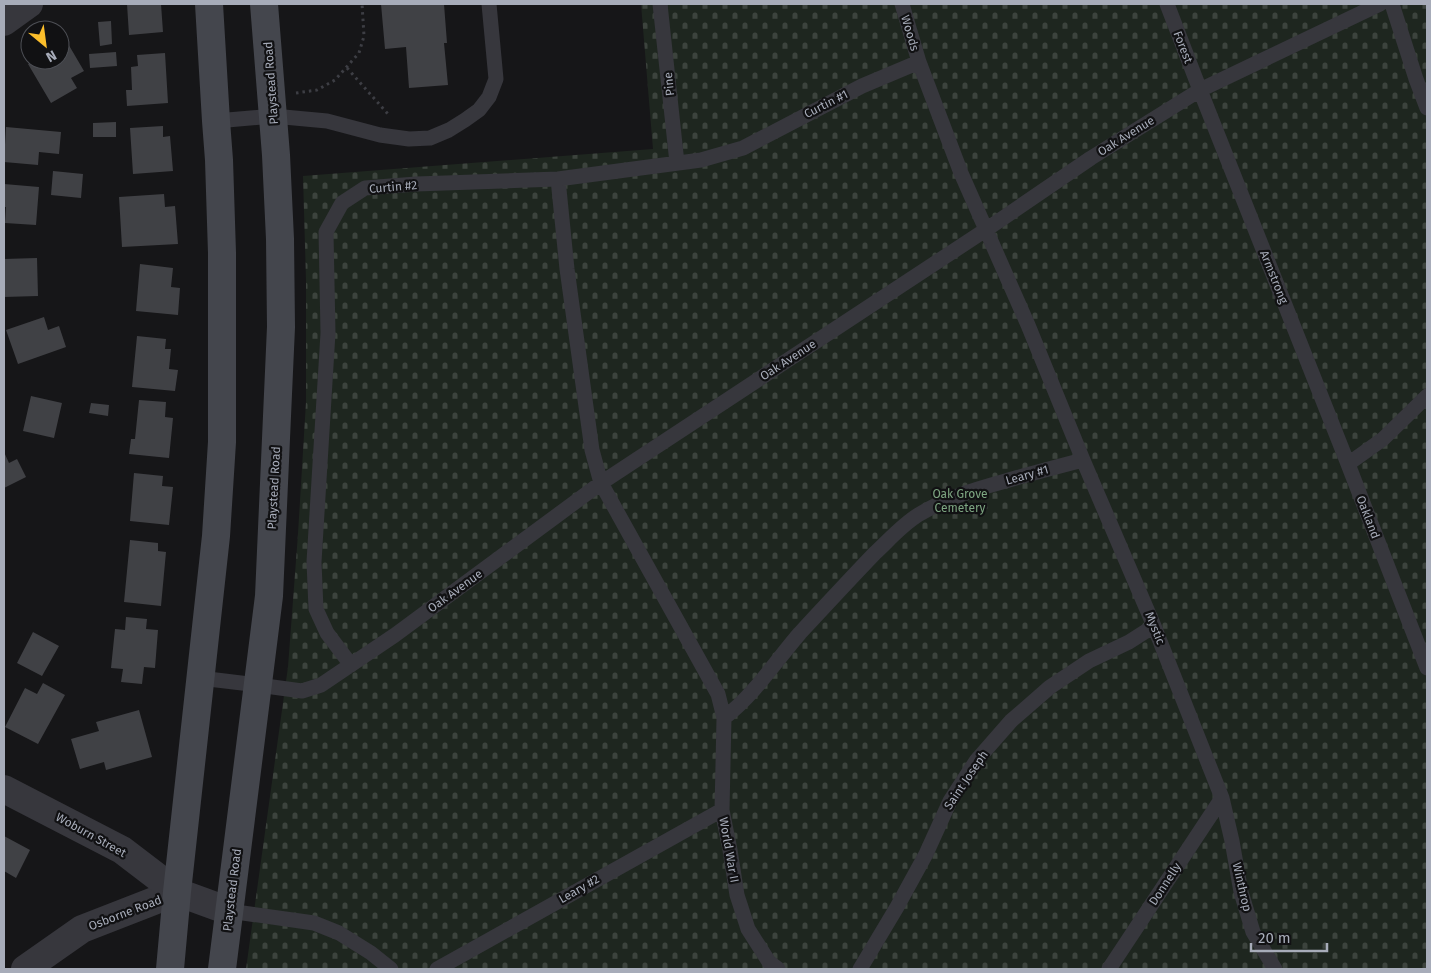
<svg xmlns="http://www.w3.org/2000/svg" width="1431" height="973" font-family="'Fira Sans',sans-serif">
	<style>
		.cemetery { fill: url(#cemetery-stones) }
		.building { fill: #404145 }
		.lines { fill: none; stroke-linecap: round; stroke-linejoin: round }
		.path { stroke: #3d3e44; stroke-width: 3; stroke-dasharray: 2.5 4; stroke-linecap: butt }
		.service { stroke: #37373d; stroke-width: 15 }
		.minor { stroke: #37373d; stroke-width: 28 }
		.tertiary { stroke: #37373d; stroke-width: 28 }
		.secondary { stroke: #44464d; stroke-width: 28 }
		.labels { text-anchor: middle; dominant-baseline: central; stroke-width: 4.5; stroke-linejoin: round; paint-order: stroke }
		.street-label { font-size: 12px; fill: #a7acb9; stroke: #111113 }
		.park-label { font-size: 12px; fill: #7da581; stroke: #111113 }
	</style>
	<defs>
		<pattern id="cemetery-stones" width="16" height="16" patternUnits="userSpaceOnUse" patternTransform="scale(1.25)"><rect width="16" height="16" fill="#1e261f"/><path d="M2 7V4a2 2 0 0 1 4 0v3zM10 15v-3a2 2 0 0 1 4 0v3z" fill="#3c433d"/></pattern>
	</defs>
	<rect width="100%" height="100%" fill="#161618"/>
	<path class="cemetery" d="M641,4H1427V969H246L288,667L298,534L306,402V280L303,176L653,149Z"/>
	<path class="building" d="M127,4H161L163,32L129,35Z
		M381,4H444L447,43H444L448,85L409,88L406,47L385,49Z
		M111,21L112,44L100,46L98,22Z
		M67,42L84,71L71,78L77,88L51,103L28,64L35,60H60V45Z
		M116,52L117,66L90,68L89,54Z
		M165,53L168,103L127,106L126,90H132L131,67L138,66L137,55Z
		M116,122V137H93V123Z
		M163,126V137L170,136L173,171L133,174L130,128Z
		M6,127L61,132L59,154L39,152L38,165L4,162Z
		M53,171L83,174L81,198L51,195Z
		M4,184L39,187L36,225L5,223L6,207H4Z
		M164,194L165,207L175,206L178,244L122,247L119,197Z
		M37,258L38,296L4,297V259Z
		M140,264L173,268L171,287L180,288L178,315L136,311Z
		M44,317L48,330L59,326L66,347L18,364L6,330Z
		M137,336L166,339L165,349H171L169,369L178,370L175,391L132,387Z
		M31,396L62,403L54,438L23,431Z
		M139,400L166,402L165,417L173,418L169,458L129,454L131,439H135Z
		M91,403L109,405L108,416L89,413Z
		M4,452L9,463L17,459L26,477L4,488Z
		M134,473L163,476L162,486L173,487L169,525L130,521Z
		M130,540L158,543V551L166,552L161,606L124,602Z
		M126,617L147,619L146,629L158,630L155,668L144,667L142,684L121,682L123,669L111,668L115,629L125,630Z
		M33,632L59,646L42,676L17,663Z
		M43,683L65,695L38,744L5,727L25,688L37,694Z
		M139,710L152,757L106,770L104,762L80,769L71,739L99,731L96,722Z
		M4,836L30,850L16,878L4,871Z"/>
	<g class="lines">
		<path class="path" d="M347,68L388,114
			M296,93L317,90L335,80L359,53L364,36L362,4"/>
		<path class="service" d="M660,4L677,163
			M902,4L919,62L961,173L1028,325L1083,460L1154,626L1222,798L1232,841L1241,892L1253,932L1275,969
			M1167,4L1200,90L1348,464
			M1392,4L1416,79L1427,108
			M216,121L273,116L327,121L380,135L409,139L430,138L449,130L465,120L479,110L489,97L496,79L489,4
			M558,179L567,269L592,450L601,483L718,694L724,718L722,810L730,850L737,895L748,929L769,962L778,969
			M1427,396L1383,439L1348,464L1427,668
			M351,665L327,633L316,609L314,562L328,333L326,232L342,203L365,188L416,184L558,179L701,160L743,148L862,86L919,62
			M200,678L258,685L302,691L321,685L395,635L601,483L987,229L1091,158L1200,90L1380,4
			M724,718C755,694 775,662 800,633C825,606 850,579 875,553C889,540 902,525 918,515C944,499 973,490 1002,482C1029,474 1056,467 1083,460
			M229,911L314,923L339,933L371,953L391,969
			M437,969L722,810
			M860,969L897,907L926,854L950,801L976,761L1011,721L1050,687L1089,661L1129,642L1154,626
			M1109,969L1222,798"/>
		<path class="minor" d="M4,22L29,4
			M25,969L82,929L177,892"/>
		<path class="tertiary" d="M4,789L122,850L177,892L229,911"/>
		<path class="secondary" d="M170,969L177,892L216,536L222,442V253L219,160L216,121L209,4
			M222,969L269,596L277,416L281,327L280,239L276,155L264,4"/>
	</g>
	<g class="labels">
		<g class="street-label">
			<text transform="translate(910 33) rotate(74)">Woods</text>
			<text transform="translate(1183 47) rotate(69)">Forest</text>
			<text transform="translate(271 83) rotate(-94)">Playstead Road</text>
			<text transform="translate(669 84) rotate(-96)">Pine</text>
			<text transform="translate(826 104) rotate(-27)">Curtin #1</text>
			<text transform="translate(1126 136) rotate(-32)">Oak Avenue</text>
			<text transform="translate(393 187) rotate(-5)">Curtin #2</text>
			<text transform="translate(1274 277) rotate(68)">Armstrong</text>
			<text transform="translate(788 360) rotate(-33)">Oak Avenue</text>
			<text transform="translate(1027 475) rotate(-16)">Leary #1</text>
			<text transform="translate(274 488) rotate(-87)">Playstead Road</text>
			<text transform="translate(1368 517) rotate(69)">Oakland</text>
			<text transform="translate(455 591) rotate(-36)">Oak Avenue</text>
			<text transform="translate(1155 628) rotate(68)">Mystic</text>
			<text transform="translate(966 780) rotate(-56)">Saint Joseph</text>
			<text transform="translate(91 835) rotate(29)">Woburn Street</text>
			<text transform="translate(729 850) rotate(80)">World War II</text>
			<text transform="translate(1165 884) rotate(-57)">Donnelly</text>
			<text transform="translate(1242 887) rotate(77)">Winthrop</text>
			<text transform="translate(579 889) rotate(-30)">Leary #2</text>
			<text transform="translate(232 890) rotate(-83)">Playstead Road</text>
			<text transform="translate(125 913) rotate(-21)">Osborne Road</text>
		</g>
		<g class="park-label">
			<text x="960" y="494">Oak Grove<tspan x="960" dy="14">Cemetery</tspan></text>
		</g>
	</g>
	<rect width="1431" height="973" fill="none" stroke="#a7acb9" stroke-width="10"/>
	<g transform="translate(45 45) rotate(151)"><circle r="24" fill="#111113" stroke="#4d4f55"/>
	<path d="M0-4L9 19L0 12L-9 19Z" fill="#fbbe2b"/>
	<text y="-8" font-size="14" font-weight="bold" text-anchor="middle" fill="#a7acb9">N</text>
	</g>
	<path d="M1251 943v8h76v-8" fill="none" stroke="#a7acb9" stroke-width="2.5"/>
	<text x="1258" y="943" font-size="15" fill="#a7acb9" stroke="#111113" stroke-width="4" paint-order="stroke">20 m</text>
</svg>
